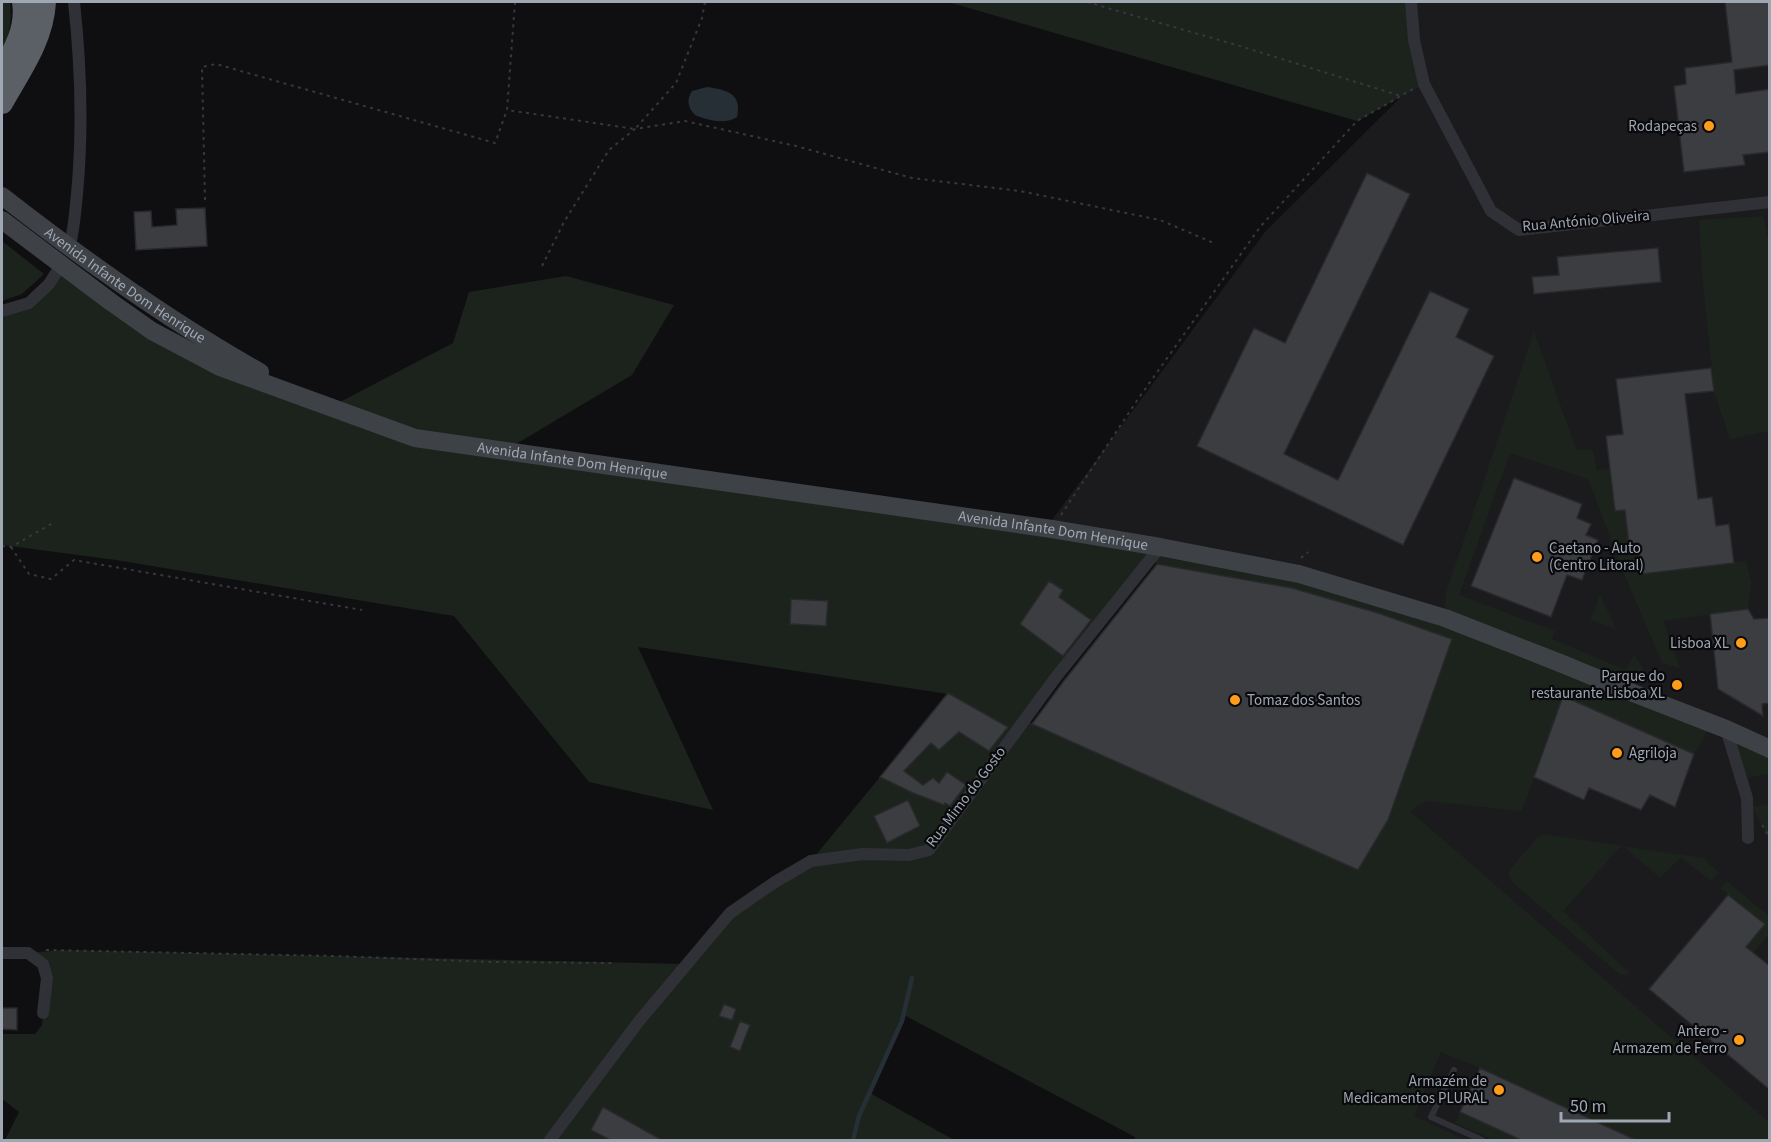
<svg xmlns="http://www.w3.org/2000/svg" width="1771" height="1142" font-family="'Source Sans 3',sans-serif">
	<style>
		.built { fill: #1b1b1e }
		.green { fill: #1b231c; fill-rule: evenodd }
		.water { fill: #252f35 }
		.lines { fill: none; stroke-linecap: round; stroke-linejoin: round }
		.stream { stroke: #252f35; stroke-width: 4.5 }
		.building { fill: #3b3d41; stroke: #29292d; stroke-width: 1.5 }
		.path { stroke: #36383d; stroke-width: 2; stroke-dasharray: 3 4.5; stroke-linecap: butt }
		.lane { stroke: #303136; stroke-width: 6 }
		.street { stroke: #303136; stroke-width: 12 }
		.secondary { stroke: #3e4146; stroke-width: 18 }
		.highway { stroke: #5b6067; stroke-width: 22 }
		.poi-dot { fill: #ff9c19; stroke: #0a0a0c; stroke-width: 2 }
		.labels { text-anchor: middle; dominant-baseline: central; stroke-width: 4.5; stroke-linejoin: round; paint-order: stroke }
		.poi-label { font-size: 15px; fill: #9fa7b3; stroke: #0a0a0c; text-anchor: end }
		.street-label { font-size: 15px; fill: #9fa7b3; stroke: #0a0a0c }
	</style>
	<rect width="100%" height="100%" fill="#0f0f11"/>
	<path class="built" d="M1406,2H1769V1140H1366L910,886L1176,548L1046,528L1265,232L1412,86Z"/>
	<path class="green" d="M2,2H10C12,19 10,36 2,52Z
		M948,2H1411L1424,84L1357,121Z
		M1763,216L1770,245L1769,431L1730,439L1714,391L1702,273L1699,220Z
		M2,241L44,274L22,294L2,301Z
		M61,265L152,331L340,402L453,343L469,292L566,276L674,305L632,375L504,451L1160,547L1445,617L1446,593L1534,331L1576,449L1593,450L1597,470L1610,469L1638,543L1642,574L1746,561L1751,583L1748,609L1663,621L1680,668L1662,663L1622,569L1588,479L1510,453L1459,595L1555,631L1552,639L1626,670L1634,654L1645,672L1639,675L1633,693L1712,723L1694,754L1563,696L1522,811L1426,801L1409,812H1411L1769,1122V1140H1622L1625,1136L1480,1068L1441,1052L1414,1116L1466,1140H1134L1135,1137L904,1015L870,1093L954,1140H662L603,1107L591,1129L610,1140H5L19,1112L2,1099V1034H35L42,1025L47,978L28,953L61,950L686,964L730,913L811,861L948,694L638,647L713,810L589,782L454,616L116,560L2,545V311L30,303ZM1149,562L1292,588L1378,613L1452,639L1388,820L1358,870L1025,720Z
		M1600,594L1616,629L1590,620Z
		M1726,729L1769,749L1768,774L1740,779Z
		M1769,804V838L1752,807Z
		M1544,834L1703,858L1719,873L1711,881L1681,857L1660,878L1622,845L1563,911L1630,973L1626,975L1619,974L1511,881L1509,873L1511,868L1538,837Z
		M1728,882L1769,916V934L1753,953L1746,947L1764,923L1721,889L1724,884Z
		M1460,1112L1521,1140H1493L1455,1123Z"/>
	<path class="water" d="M707,87C727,90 742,93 737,117C725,125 707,120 695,115C688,108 686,100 692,91Z"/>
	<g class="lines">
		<path class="stream" d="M853,1140L859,1116L902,1021L912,978"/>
	</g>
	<path class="building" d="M1725,2H1770V65L1734,70L1736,94L1770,89V152L1743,155L1745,165L1684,172L1674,86L1686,84L1685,68L1732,62Z
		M1367,173L1410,194L1284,454L1338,480L1430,291L1469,309L1456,337L1494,356L1403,545L1197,446L1254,328L1285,343Z
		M205,208L207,246L136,250L134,212L151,211L152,227L177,225L176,209Z
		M1658,248L1661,282L1534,294L1532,277L1559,275L1557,257Z
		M1711,368L1714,391L1685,394L1698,499L1712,497L1716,526L1729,524L1734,563L1642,574L1638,543L1629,544L1625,510L1615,511L1606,436L1623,434L1616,379Z
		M1514,478L1582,504L1577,518L1591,524L1586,535L1598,540L1582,580L1567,575L1551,617L1471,586Z
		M1157,564L1292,588L1378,613L1452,639L1388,820L1358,870L1032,724L1063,682Z
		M1049,581L1063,590L1059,597L1091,620L1063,656L1020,624Z
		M791,599L828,601L826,626L790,624Z
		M1748,609L1754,619L1770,618V703L1762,704L1763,716L1718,689L1710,614Z
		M948,693L1008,727L989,751L959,732L939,750L931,743L904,771L923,785L933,778L939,783L947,772L966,785L950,806L945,803L944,805L913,793L880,777Z
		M1563,696L1694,754L1675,807L1650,795L1641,810L1589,788L1584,800L1534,777Z
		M908,800L920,826L887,843L874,816Z
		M1728,895L1765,924L1746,947L1770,966V1090L1649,989Z
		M724,1004L736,1009L732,1020L719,1016Z
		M2,1008H17V1030L2,1029Z
		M740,1021L750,1025L740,1051L730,1047Z
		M1480,1068L1636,1140H1521L1460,1112Z
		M603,1107L662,1140H610L591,1130Z"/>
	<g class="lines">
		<path class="path" d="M515,2L507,110L635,129L676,83L702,18L705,2
			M1087,2L1240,46L1401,96
			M205,200L202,67L216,64L495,143L507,110
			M542,266L564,222L609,150L635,129L685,121L796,146L912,178L1020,191L1160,220L1216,244
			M1061,515L1136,402L1260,227L1357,121L1413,89
			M2,546L11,547L53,523
			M11,547L29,574L51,579L74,560L362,610
			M1301,558L1308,552
			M1762,825L1770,838
			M46,950L333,956L492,962L615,963"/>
		<path class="lane" d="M1454,1070L1431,1117L1482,1140"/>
		<path class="street" d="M1411,2L1414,40L1424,84L1491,211L1519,230L1770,202
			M69,249C74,231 75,213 77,194C83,130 81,66 74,2
			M2,311L29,303L49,284L61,265
			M1726,729L1747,798L1748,838
			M2,953H28L43,964L47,978L43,1013
			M550,1140L639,1021L730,913L775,882L811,861L863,854L909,855L929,850L1056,677L1160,547"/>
		<g class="secondary">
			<path id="s1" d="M2,196C84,260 169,321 260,372"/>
			<path id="s2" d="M2,220L111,302L152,331L220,367L415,438L1052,529L1160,547L1299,574L1445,618L1560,663L1633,693L1726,729L1770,749"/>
		</g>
		<path class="highway" d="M2,70C15,50 27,27 23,2
			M2,103C20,71 43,40 45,2"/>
	</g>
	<g class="poi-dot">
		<circle cx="1709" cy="126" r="6"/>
		<circle cx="1537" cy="557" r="6"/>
		<circle cx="1741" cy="643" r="6"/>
		<circle cx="1677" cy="685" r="6"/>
		<circle cx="1235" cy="700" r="6"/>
		<circle cx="1617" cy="753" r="6"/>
		<circle cx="1739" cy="1040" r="6"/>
		<circle cx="1499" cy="1090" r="6"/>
	</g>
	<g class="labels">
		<g class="poi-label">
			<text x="1697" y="126">Rodapeças</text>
			<text x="1549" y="548" text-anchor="start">Caetano - Auto<tspan x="1549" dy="17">(Centro Litoral)</tspan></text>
			<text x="1729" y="643">Lisboa XL</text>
			<text x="1665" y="676">Parque do<tspan x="1665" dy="17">restaurante Lisboa XL</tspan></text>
			<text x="1247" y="700" text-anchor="start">Tomaz dos Santos</text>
			<text x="1629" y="753" text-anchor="start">Agriloja</text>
			<text x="1727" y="1031">Antero -<tspan x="1727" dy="17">Armazem de Ferro</tspan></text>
			<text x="1487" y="1081">Armazém de<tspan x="1487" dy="17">Medicamentos PLURAL</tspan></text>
		</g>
		<g class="street-label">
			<text transform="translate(1586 221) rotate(-5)">Rua António Oliveira</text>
			<text stroke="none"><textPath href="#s1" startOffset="152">Avenida Infante Dom Henrique</textPath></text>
			<text stroke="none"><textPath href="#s2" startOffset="630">Avenida Infante Dom Henrique</textPath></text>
			<text stroke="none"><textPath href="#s2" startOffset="1116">Avenida Infante Dom Henrique</textPath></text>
			<text transform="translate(966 797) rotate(-53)">Rua Mimo do Gosto</text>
		</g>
	</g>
	<rect width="1771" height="1142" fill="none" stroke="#9fa7b3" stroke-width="6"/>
	<path d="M1561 1112v9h108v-9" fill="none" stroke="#9fa7b3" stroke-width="3"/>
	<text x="1570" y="1112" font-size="18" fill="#9fa7b3" stroke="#0a0a0c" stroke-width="4.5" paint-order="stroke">50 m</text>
</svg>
